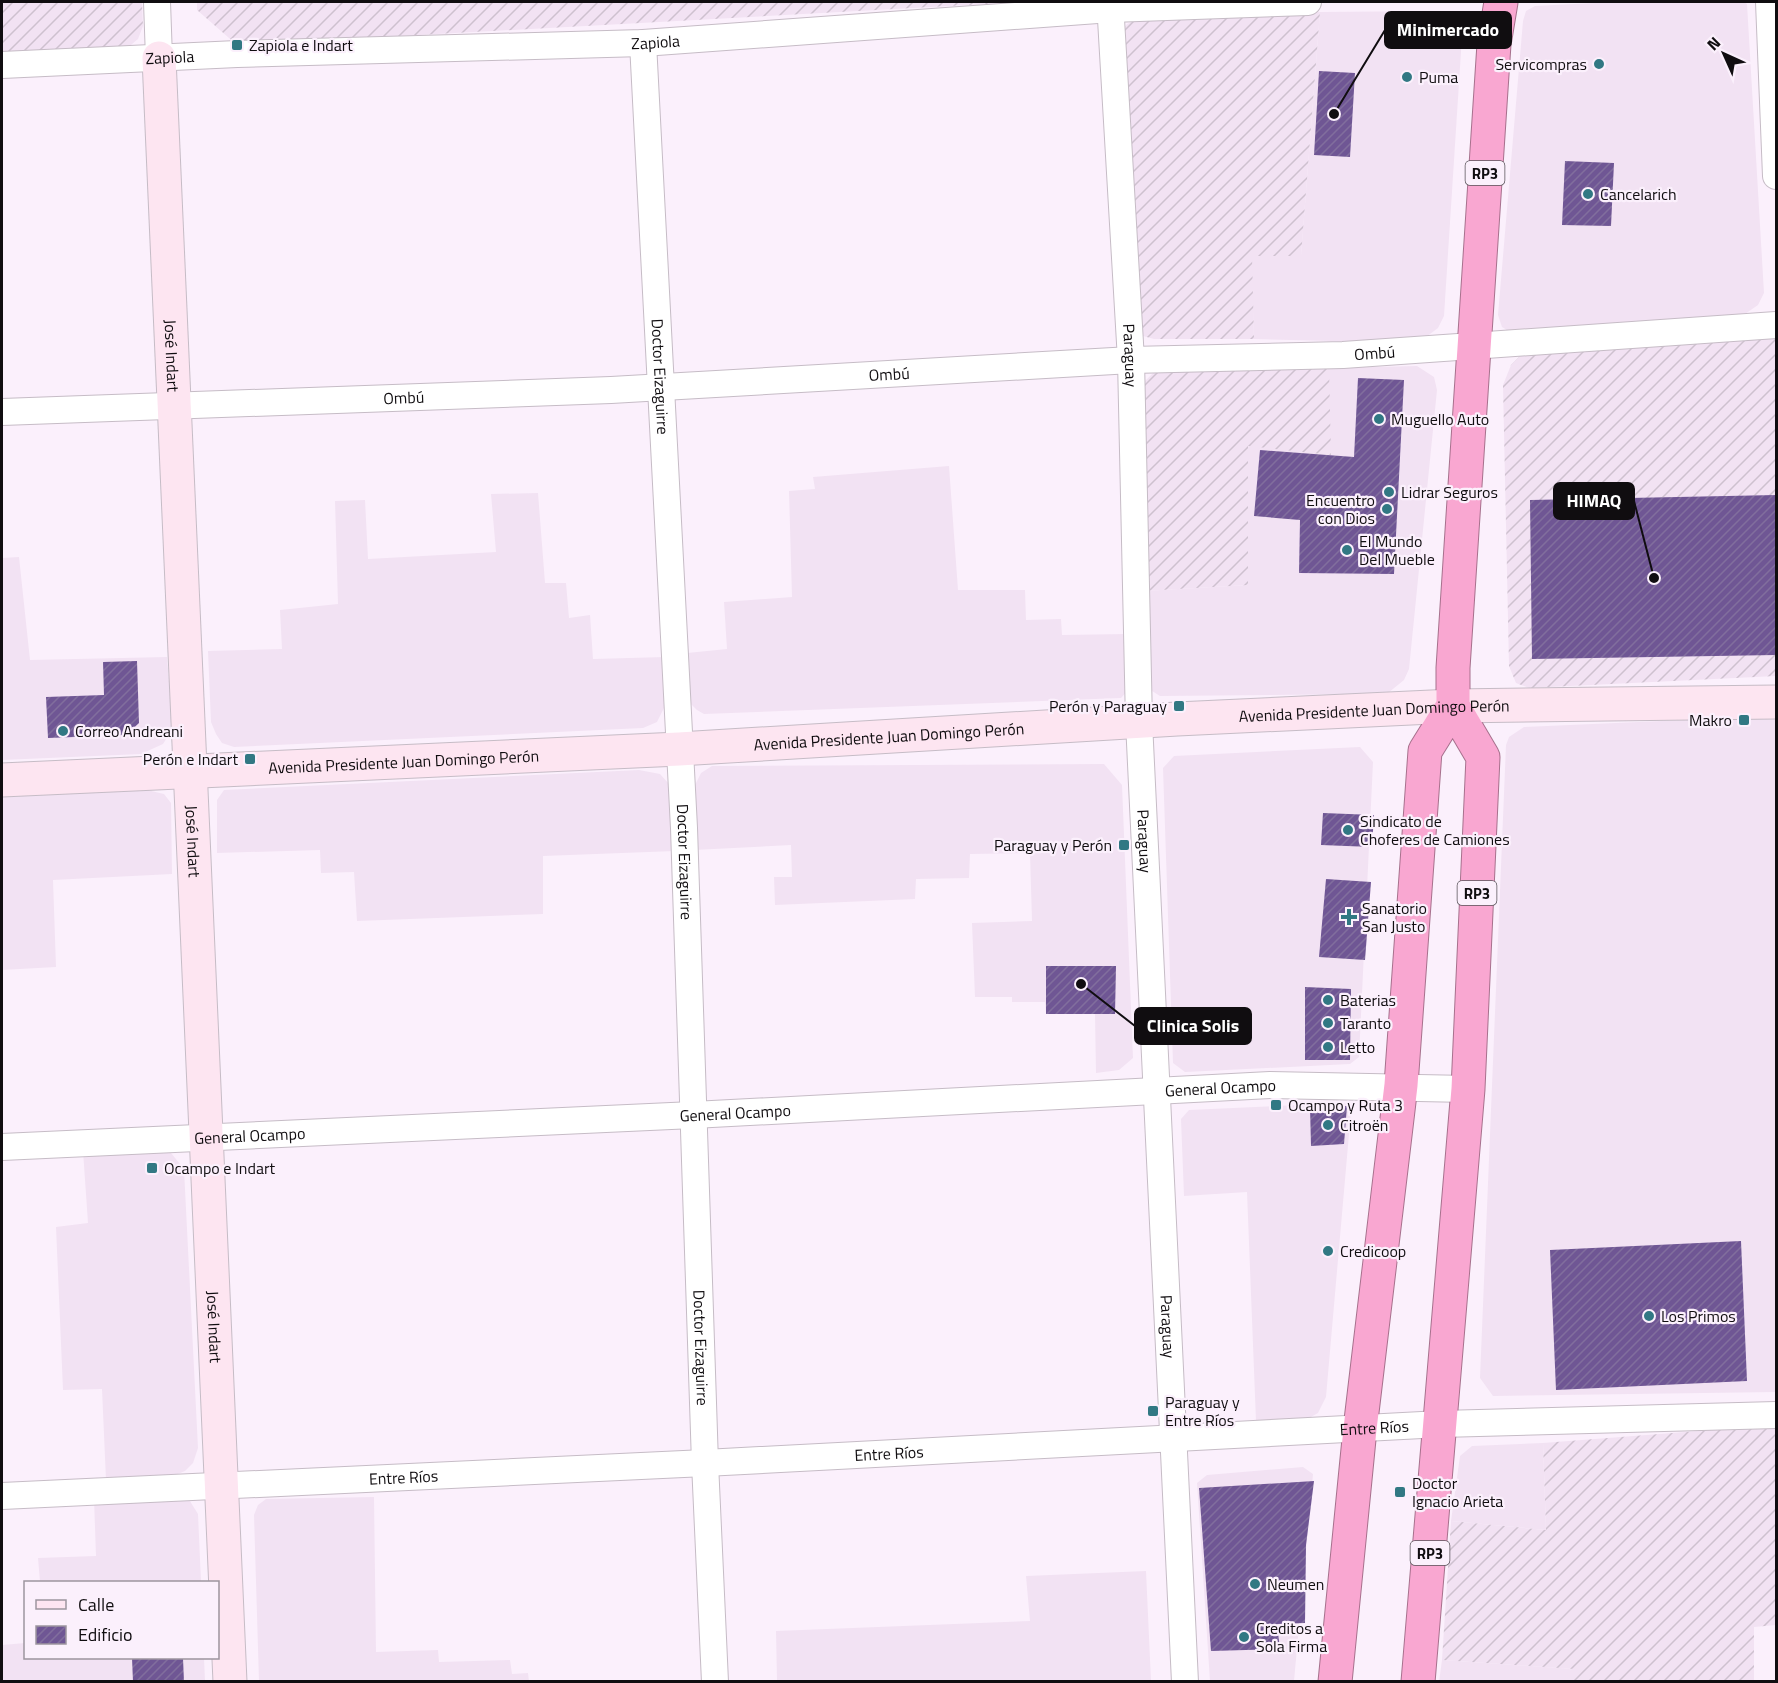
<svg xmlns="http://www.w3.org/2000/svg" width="1778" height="1683" font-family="'Titillium Web',sans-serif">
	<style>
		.built { fill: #f2e2f3 }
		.industrial { fill: url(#industrial-furrows) }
		.building { fill: url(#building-hatch) }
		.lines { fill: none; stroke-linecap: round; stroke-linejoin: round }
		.street-casing { stroke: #c6bcc6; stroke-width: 28 }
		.secondary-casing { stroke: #c6bcc6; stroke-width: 35 }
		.highway-casing { stroke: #a7718d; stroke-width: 35 }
		.street { stroke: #fff; stroke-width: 26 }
		.secondary { stroke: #fde5f1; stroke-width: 33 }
		.highway { stroke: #f9a7d1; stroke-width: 33 }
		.poi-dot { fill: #317883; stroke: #fbf0fc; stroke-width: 2 }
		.labels { text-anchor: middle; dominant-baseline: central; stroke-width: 4.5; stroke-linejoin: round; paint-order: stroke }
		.shield { fill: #fbf0fc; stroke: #565157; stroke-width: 1.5 }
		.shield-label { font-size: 15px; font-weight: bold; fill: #100d10 }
		.street-label { font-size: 16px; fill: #100d10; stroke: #fbf0fc }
		.poi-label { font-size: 16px; fill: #100d10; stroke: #fbf0fc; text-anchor: start }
		.leader { fill: none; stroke: #100d10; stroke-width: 2 }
		.callout-dot { fill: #100d10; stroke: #fbf0fc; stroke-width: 2 }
		.callout { fill: #100d10; stroke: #100d10; stroke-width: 2 }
		.callout-label { font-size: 18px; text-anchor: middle; font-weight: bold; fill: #fff }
	</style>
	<defs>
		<pattern id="industrial-furrows" width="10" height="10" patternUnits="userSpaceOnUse" patternTransform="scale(1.5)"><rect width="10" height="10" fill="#f2e2f3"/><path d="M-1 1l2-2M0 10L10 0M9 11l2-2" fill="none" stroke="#cec1cf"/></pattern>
		<pattern id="building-hatch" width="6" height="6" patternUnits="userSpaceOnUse" patternTransform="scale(1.5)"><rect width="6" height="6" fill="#6f5694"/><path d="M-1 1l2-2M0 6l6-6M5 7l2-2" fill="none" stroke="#816e9d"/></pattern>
	</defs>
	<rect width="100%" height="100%" fill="#fbf0fc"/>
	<path class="built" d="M1614,2H1744L1747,4L1764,293L1758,305L1742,316L1510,332L1502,327L1498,315L1523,21L1526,11L1535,6Z
		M1437,11L1447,15L1462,36L1444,316L1438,328L1418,343L1254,339L1251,255H1301L1320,12Z
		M1417,366L1434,377L1437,390L1409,669L1404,680L1388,693L1374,694L1160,696L1152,691L1146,682L1143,591L1248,585V446L1329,368Z
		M949,466L958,590H1025L1026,620L1061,619L1062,635L1127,634L1131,687L1121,698L704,714L697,710L691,704L687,653L727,649L724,602L792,597L789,491L815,489L813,477Z
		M538,493L545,583H566L569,618L590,615L593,659L665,657V706L657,722L643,728L234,747L222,743L216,734L211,722L208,651L282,649L280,610L338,604L335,501L365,500L368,559L496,552L491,494Z
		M19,557L30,660L167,657L172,719L170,733L163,744L141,754L2,760V558Z
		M1776,716V1392L1493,1396L1480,1378L1506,745L1509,737L1524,727Z
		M1360,747L1373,762L1359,1057L1350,1064L1185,1072L1173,1063L1163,768L1174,756Z
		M1104,764L1122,785L1133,1058L1119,1070L1096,1073L1095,1014H1046L1045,1002H1012V997H975L972,923L1032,921L1030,853L970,854L969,878L916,879L915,899L775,905L774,877H792L791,845L694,850L692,791L701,773L712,766Z
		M639,770L660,774L669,784L675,851L543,856V914L357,921L354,872L321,873L320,850L217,853V800L224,790Z
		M147,790L164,794L171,803L172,874L53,880L56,967L2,970V797Z
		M1345,1103L1351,1111L1326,1397L1318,1413L1309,1418L1256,1421L1247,1192L1184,1196L1181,1119L1189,1110Z
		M162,1149L171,1153L184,1169L198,1448L193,1463L185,1471L175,1475L106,1480L102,1389L63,1390L56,1227L88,1223L83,1151Z
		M1543,1443L1546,1530L1451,1521L1460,1456L1472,1446Z
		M1303,1467L1313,1474L1294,1681H1210L1197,1483L1207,1475Z
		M374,1497L376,1652L438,1650L439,1662L510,1660L512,1674L528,1673L529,1681H259L254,1515L258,1505L266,1499Z
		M94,1498H188L198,1514L201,1582H40L38,1558L96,1556Z
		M1146,1571L1151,1681H777L776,1631L1030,1621L1026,1576Z
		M25,1643L26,1658H204L205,1681L2,1682V1645Z
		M1442,1660L1574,1669V1681L1439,1682Z"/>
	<path class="industrial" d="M2,2H142L143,26L138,39L126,49L2,55Z
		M197,2H1023L237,45L197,10Z
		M1320,12L1301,256H1252L1254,339H1154L1143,336L1139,325L1121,32L1127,24L1137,19Z
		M1776,336V676L1529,688L1516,683L1509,666L1503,385L1511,365L1525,351Z
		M1164,368H1329L1331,455L1248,446V585L1143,591L1141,391L1145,381L1154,372Z
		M1776,1425V1625L1754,1627V1681H1574V1669L1442,1660L1451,1521L1546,1530L1543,1443Z"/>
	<path class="building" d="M1319,71L1355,73L1350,157L1314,155Z
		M1565,161L1614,163L1611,226L1562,225Z
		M1358,378L1404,380L1394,574L1299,573L1300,520L1254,516L1260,450L1354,457Z
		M1776,495V655L1532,659L1530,500Z
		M137,661L139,723L126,735L48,738L46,697L104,695L103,662Z
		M1323,813L1374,815L1372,847L1321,845Z
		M1326,879L1371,882L1365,960L1319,957Z
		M1046,966H1116L1115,1014H1046Z
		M1305,987L1351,989L1350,1060H1305Z
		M1347,1106L1344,1144L1311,1146L1310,1107Z
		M1741,1241L1747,1381L1556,1390L1550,1250Z
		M1314,1481L1306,1545L1305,1623L1277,1624L1280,1649L1211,1651L1199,1488Z
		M132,1658H183L184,1682H133Z"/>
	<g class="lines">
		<g class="street-casing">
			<g id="street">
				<path d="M157,2L159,58"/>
				<path id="s1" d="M1110,2L1131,360L1139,722L1185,1682"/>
				<path d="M1769,2L1776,176"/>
				<path id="s2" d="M643,43L684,828L705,1463L715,1682"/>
				<path id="s3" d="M2,65L237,54L643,43L1111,9L1308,2"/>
				<path id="s4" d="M2,412L611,390L1131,360L1343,355L1776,325"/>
				<path id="s5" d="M2,1147L693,1115L1270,1085L1468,1089"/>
				<path id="s6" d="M2,1496L705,1463L1441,1424L1776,1415"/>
			</g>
		</g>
		<g class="secondary-casing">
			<g id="secondary">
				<path id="s7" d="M159,58L230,1682"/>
				<path id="s8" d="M2,780L679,749L1177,719L1453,706L1776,702"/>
			</g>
		</g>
		<g class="highway-casing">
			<path id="highway" d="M1335,1682L1360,1429L1401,1085L1425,751L1453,706
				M1418,1682L1468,1089L1483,757L1453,706V668L1494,44L1501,2"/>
		</g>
		<use href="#street" class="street"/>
		<use href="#secondary" class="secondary"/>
		<use href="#highway" class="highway"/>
	</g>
	<g class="poi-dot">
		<rect x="231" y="39" width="12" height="12" rx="3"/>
		<circle cx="1599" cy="64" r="6"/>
		<circle cx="1407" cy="77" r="6"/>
		<circle cx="1588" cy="194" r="6"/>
		<circle cx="1379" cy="419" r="6"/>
		<circle cx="1389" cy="492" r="6"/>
		<circle cx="1387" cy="509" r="6"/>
		<circle cx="1347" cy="550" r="6"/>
		<rect x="1173" y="700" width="12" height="12" rx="3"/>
		<rect x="1738" y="714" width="12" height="12" rx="3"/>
		<circle cx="63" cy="731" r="6"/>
		<rect x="244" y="753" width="12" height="12" rx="3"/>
		<circle cx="1348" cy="830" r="6"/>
		<rect x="1118" y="839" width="12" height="12" rx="3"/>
		<path d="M1346 908h6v6h6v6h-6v6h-6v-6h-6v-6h6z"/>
		<circle cx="1328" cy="1000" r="6"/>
		<circle cx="1328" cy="1023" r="6"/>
		<circle cx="1328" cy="1047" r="6"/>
		<rect x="1270" y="1099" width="12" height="12" rx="3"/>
		<circle cx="1328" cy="1125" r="6"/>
		<rect x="146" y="1162" width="12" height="12" rx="3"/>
		<circle cx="1328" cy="1251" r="6"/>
		<circle cx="1649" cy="1316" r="6"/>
		<rect x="1147" y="1405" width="12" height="12" rx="3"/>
		<rect x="1394" y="1486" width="12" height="12" rx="3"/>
		<circle cx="1255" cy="1584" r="6"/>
		<circle cx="1244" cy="1637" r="6"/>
	</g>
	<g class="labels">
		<g class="shield">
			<rect x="1465.5" y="161" width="39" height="24" rx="4.5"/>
			<rect x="1457.5" y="881" width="39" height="24" rx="4.5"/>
			<rect x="1410.5" y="1541" width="39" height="24" rx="4.5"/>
		</g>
		<g class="shield-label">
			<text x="1485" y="173">RP3</text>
			<text x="1477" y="893">RP3</text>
			<text x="1430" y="1553">RP3</text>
		</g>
		<g class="street-label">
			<text stroke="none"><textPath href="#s3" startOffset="654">Zapiola</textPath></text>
			<text stroke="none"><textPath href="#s3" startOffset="168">Zapiola</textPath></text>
			<text stroke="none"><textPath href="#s4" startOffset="1374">Ombú</textPath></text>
			<text stroke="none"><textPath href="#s7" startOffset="298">José Indart</textPath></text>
			<text stroke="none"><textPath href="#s1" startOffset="354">Paraguay</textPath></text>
			<text stroke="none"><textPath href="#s4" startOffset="888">Ombú</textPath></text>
			<text stroke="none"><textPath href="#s2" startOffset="334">Doctor Eizaguirre</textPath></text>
			<text stroke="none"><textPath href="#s4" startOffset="402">Ombú</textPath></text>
			<text stroke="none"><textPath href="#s8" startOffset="1374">Avenida Presidente Juan Domingo Perón</textPath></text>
			<text stroke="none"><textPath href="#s8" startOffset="888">Avenida Presidente Juan Domingo Perón</textPath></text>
			<text stroke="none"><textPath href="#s8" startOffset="402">Avenida Presidente Juan Domingo Perón</textPath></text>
			<text stroke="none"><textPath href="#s7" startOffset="784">José Indart</textPath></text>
			<text stroke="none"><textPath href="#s1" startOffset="840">Paraguay</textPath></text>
			<text stroke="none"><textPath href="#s2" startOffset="820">Doctor Eizaguirre</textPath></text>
			<text stroke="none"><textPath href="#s5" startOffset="1220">General Ocampo</textPath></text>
			<text stroke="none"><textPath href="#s5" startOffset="734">General Ocampo</textPath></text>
			<text stroke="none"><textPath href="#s5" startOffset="248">General Ocampo</textPath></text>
			<text stroke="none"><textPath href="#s7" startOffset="1270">José Indart</textPath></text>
			<text stroke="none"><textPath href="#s1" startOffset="1326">Paraguay</textPath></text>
			<text stroke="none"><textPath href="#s2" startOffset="1306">Doctor Eizaguirre</textPath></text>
			<text stroke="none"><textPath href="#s6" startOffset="1374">Entre Ríos</textPath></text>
			<text stroke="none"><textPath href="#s6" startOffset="888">Entre Ríos</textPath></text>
			<text stroke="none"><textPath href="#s6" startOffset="402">Entre Ríos</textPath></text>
		</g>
		<g class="poi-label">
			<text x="249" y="45">Zapiola e Indart</text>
			<text x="1587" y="64" text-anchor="end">Servicompras</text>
			<text x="1419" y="77">Puma</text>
			<text x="1600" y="194">Cancelarich</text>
			<text x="1391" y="419">Muguello Auto</text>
			<text x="1401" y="492">Lidrar Seguros</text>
			<text x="1375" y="500" text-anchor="end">Encuentro<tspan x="1375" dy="18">con Dios</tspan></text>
			<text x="1359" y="541">El Mundo<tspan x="1359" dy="18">Del Mueble</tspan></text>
			<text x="1167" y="706" text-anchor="end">Perón y Paraguay</text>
			<text x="1732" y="720" text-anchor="end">Makro</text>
			<text x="75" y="731">Correo Andreani</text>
			<text x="238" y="759" text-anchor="end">Perón e Indart</text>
			<text x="1360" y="821">Sindicato de<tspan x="1360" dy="18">Choferes de Camiones</tspan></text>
			<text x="1112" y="845" text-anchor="end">Paraguay y Perón</text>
			<text x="1362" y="908">Sanatorio<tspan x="1362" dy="18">San Justo</tspan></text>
			<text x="1340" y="1000">Baterias</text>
			<text x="1340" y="1023">Taranto</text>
			<text x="1340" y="1047">Letto</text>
			<text x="1288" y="1105">Ocampo y Ruta 3</text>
			<text x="1340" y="1125">Citroën</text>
			<text x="164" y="1168">Ocampo e Indart</text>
			<text x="1340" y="1251">Credicoop</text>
			<text x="1661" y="1316">Los Primos</text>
			<text x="1165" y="1402">Paraguay y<tspan x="1165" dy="18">Entre Ríos</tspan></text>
			<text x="1412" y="1483">Doctor<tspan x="1412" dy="18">Ignacio Arieta</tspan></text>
			<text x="1267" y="1584">Neumen</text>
			<text x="1256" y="1628">Creditos a<tspan x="1256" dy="18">Sola Firma</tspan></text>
		</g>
	</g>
	<path class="leader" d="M1334 114L1385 30M1654 578L1634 501M1081 984L1135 1026"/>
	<g class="callout-dot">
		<circle cx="1334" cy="114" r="6"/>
		<circle cx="1654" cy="578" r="6"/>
		<circle cx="1081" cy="984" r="6"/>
	</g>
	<g class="callout">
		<rect x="1385" y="12" width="126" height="36" rx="6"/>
		<rect x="1554" y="483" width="80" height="36" rx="6"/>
		<rect x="1135" y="1008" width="116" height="36" rx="6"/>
	</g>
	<g class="callout-label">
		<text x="1448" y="36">Minimercado</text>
		<text x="1594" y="507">HIMAQ</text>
		<text x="1193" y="1032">Clinica Solis</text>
	</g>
	<rect width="1778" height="1683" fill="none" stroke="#100d10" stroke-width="6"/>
	<rect x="24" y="1581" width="195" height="78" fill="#fbf0fc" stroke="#9d959e" stroke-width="1.5"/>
	<rect x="36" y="1600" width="30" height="9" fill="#fde5f1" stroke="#9d959e" stroke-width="1.5"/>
	<text x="78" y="1611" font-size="18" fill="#100d10">Calle</text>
	<rect x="36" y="1626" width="30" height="18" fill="url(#building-hatch)" stroke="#9d959e" stroke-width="1.5"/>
	<text x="78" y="1641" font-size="18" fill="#100d10">Edificio</text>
	<g transform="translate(1724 54) rotate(315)" stroke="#fbf0fc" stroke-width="4.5" paint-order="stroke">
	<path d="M0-4.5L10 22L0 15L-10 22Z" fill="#100d10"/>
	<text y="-9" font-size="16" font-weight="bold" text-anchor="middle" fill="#100d10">N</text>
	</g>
</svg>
